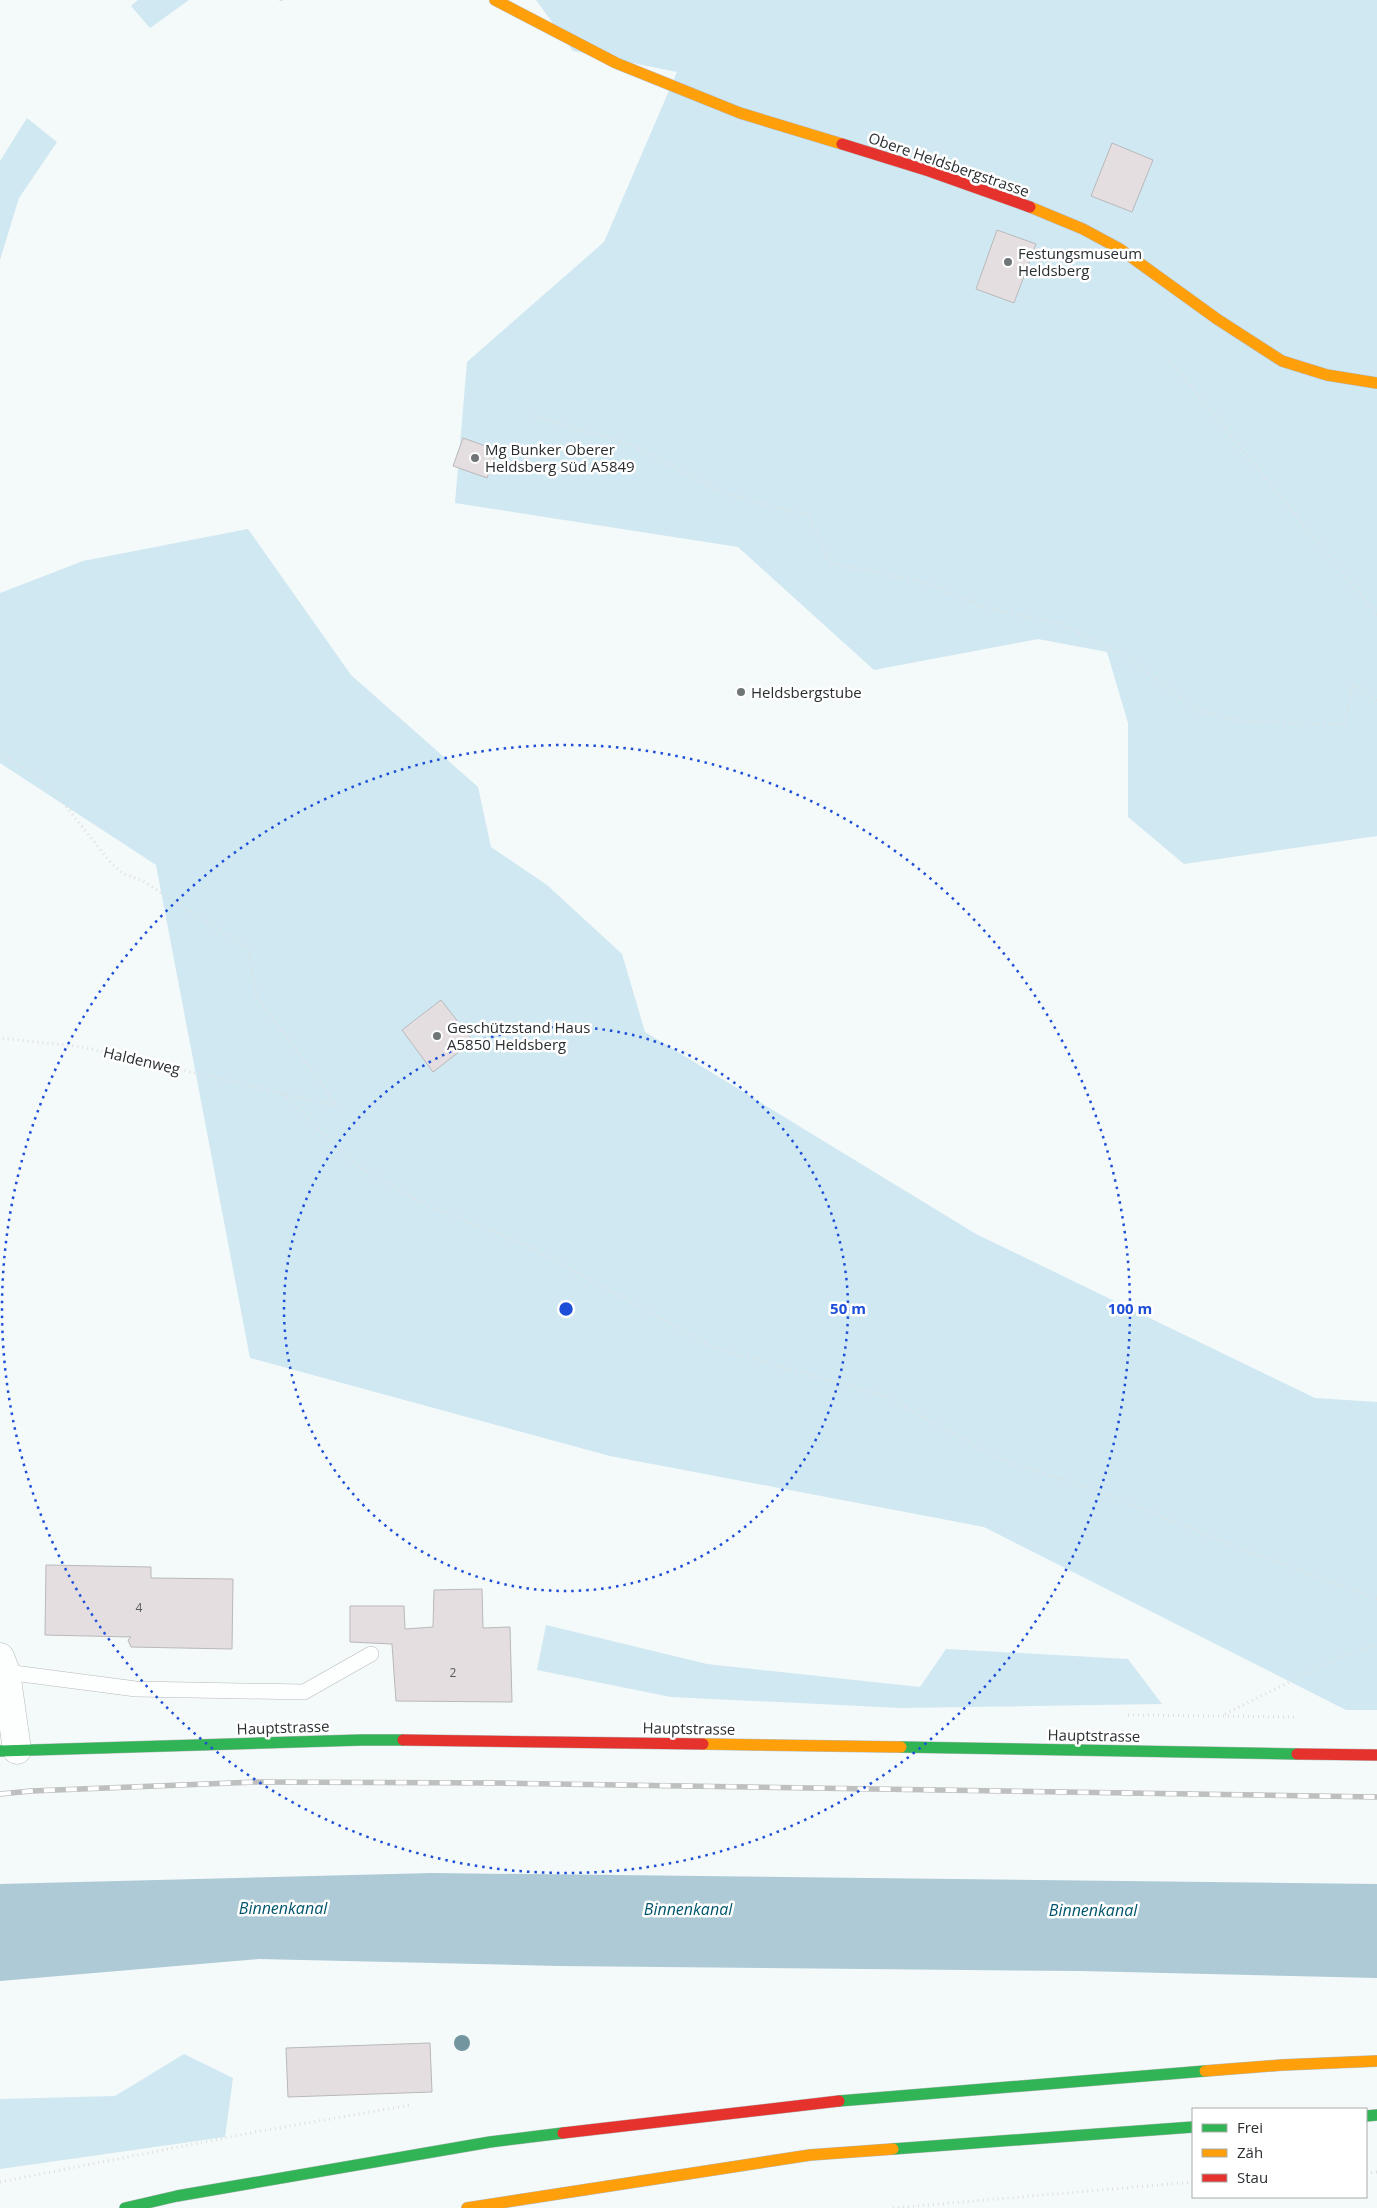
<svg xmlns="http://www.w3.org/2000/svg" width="1377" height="2208" font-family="'Open Sans',sans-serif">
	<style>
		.green { fill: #d0e8f2 }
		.water { fill: #adcad6 }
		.building { fill: #e4dee1; stroke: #b9b9ba }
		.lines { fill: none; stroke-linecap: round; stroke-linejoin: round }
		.lane-casing { stroke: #b6babc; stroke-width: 16 }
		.street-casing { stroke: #b6babc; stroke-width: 29 }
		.fast-casing { stroke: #b6babc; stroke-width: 12 }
		.slow-casing { stroke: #b6babc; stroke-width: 12 }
		.jam-casing { stroke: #b6babc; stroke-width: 12 }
		.path { stroke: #dddfdf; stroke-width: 3; stroke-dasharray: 1 4; stroke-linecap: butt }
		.lane { stroke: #fdfefe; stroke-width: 15 }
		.street { stroke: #fdfefe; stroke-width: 28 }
		.fast { stroke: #30b455; stroke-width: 11 }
		.slow { stroke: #ff9f0a; stroke-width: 11 }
		.jam { stroke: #e5322d; stroke-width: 11 }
		.rail-casing { stroke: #bebfbf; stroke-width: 5.5 }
		.rail { stroke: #fff; stroke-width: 4; stroke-dasharray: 11; stroke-linecap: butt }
		.tree { fill: #7395a0 }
		.ring { fill: none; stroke: #1d4ed8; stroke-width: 2.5; stroke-dasharray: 2.5 5 }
		.poi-dot { fill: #707577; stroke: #fff; stroke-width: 2 }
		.labels { text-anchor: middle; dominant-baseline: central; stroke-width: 5; stroke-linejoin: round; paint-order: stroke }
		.number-label { font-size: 12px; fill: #585a5c }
		.street-label { font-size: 15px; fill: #292e30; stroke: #fff }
		.poi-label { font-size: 15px; fill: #292e30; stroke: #fff; text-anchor: start }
		.water-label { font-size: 16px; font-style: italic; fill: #01566d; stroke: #fff }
		.centre { fill: #1d4ed8; stroke: #fff; stroke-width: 2.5 }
		.ring-label { font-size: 15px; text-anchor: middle; font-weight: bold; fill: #1d4ed8; stroke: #fff; stroke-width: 5; stroke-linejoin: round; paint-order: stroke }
	</style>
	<rect width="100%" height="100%" fill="#f4f9fa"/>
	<path class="green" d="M138,0H189L150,28L131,6Z
		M536,0H1377V836L1184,864L1128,817V723L1107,652L1038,639L874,670L738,547L455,503L467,362L604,242L677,72L573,51Z
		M27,118L57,142L19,198L0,260V161Z
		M248,529L351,675L478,787L491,847L547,885L622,954L645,1032L976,1234L1315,1398L1377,1402V1710H1346L984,1527L610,1456L250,1358L156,865L0,763V593L83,561Z
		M546,1625L707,1664L920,1687L946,1649L1128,1659L1162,1704L901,1708L671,1697L537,1670Z
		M184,2054L233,2078L225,2137L0,2169V2099L115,2096Z"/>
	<path class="water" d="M433,1873L1377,1884V1978L1081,1971L559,1966L259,1959L0,1981V1884Z"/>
	<path class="building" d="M1112,143L1153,160L1132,212L1091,196Z
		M997,230L1036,244L1014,303L976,289Z
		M463,438L497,450L487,478L453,466Z
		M441,1000L473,1041L433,1072L402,1030Z
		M46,1565L151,1567V1578L233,1579L232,1649L131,1647L128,1640L131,1637L45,1635Z
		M482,1589L483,1628L510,1627L512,1702L396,1701L392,1644L350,1642V1606H404L405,1629L433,1627L434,1590Z
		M430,2043L432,2092L288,2097L286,2048Z"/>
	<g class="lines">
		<g class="lane-casing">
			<path id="lane" d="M6,1672L136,1689L304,1692L371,1654"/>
		</g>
		<g class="street-casing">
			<path id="street" d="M0,1657L6,1672L17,1750"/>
		</g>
		<g class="fast-casing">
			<path id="fast" d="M901,1747L1297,1754
				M0,1751L361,1740H403
				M839,2101L1205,2071
				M1366,2116L1377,2115
				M893,2149L1193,2127
				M125,2208L177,2196L490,2142L563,2133"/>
		</g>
		<g class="slow-casing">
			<path id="slow" d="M495,0L616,63L740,113L842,144
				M1030,207L1083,229L1120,249L1217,319L1282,361L1327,375L1377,383
				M703,1744L901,1747
				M1205,2071L1282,2065L1377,2061
				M467,2208L810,2155L893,2149"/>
		</g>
		<g class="jam-casing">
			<path id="jam" d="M842,144L929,171L1030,207
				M403,1740L703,1744
				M1297,1754L1377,1755
				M563,2133L839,2101"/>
		</g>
		<path class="path" d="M281,1V0
			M1171,362L1377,615
			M534,416L629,444L726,494L809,516L830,563L926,583L989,609L1061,624L1130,659L1198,711L1245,722L1345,724L1353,684L1377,701
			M0,754L30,772L61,800L111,863L124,874L143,881L248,948L257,999L275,1021L337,1106L83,1047L0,1038
			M283,1093L353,1163L426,1205L522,1243L715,1348L885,1396L1001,1460L1085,1486L1247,1551L1377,1599
			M1225,1714L1344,1655L1377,1645
			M1128,1715L1296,1717
			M1366,2173L1377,2172
			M0,2182L250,2133L410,2105
			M893,2208L1193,2182"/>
		<use href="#lane" class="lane"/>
		<use href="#street" class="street"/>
		<use href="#fast" class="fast"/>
		<use href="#slow" class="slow"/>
		<use href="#jam" class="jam"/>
		<g class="rail-casing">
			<path id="rail" d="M0,1794L31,1791L257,1782L499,1783L1377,1797"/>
		</g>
		<use href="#rail" class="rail"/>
	</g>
	<circle class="tree" cx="462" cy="2043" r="8"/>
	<g class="ring">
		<circle cx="566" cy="1309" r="282"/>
		<circle cx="566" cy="1309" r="564"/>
	</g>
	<g class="poi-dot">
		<circle cx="1008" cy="262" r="5"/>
		<circle cx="475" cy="458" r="5"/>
		<circle cx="741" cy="692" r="5"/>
		<circle cx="437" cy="1036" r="5"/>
	</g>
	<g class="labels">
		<g class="number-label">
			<text x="139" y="1607">4</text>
			<text x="453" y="1672">2</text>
		</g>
		<g class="street-label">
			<text transform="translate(949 164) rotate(19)">Obere Heldsbergstrasse</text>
			<text transform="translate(142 1060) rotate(13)">Haldenweg</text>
			<text transform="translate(283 1727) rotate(-2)">Hauptstrasse</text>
			<text transform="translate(689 1728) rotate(1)">Hauptstrasse</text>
			<text transform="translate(1094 1735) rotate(1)">Hauptstrasse</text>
		</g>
		<g class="poi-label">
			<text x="1018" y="253">Festungsmuseum<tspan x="1018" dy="17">Heldsberg</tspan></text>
			<text x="485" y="449">Mg Bunker Oberer<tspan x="485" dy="17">Heldsberg Süd A5849</tspan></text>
			<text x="751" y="692">Heldsbergstube</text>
			<text x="447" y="1027">Geschützstand Haus<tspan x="447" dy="17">A5850 Heldsberg</tspan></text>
		</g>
		<g class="water-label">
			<text x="283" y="1908">Binnenkanal</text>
			<text x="688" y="1909">Binnenkanal</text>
			<text x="1093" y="1910">Binnenkanal</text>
		</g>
	</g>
	<circle cx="566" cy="1309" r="8" class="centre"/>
	<g class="ring-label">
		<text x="848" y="1314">50 m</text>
		<text x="1130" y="1314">100 m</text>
	</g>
	<rect x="1192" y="2108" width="175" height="90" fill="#ffffff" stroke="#a9abac"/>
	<rect x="1202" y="2124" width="25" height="8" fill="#30b455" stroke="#a9abac"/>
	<text x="1237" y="2133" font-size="15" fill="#292e30">Frei</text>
	<rect x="1202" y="2149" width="25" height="8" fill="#ff9f0a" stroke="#a9abac"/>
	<text x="1237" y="2158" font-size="15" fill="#292e30">Zäh</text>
	<rect x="1202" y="2174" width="25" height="8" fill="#e5322d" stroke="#a9abac"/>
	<text x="1237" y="2183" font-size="15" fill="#292e30">Stau</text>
</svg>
